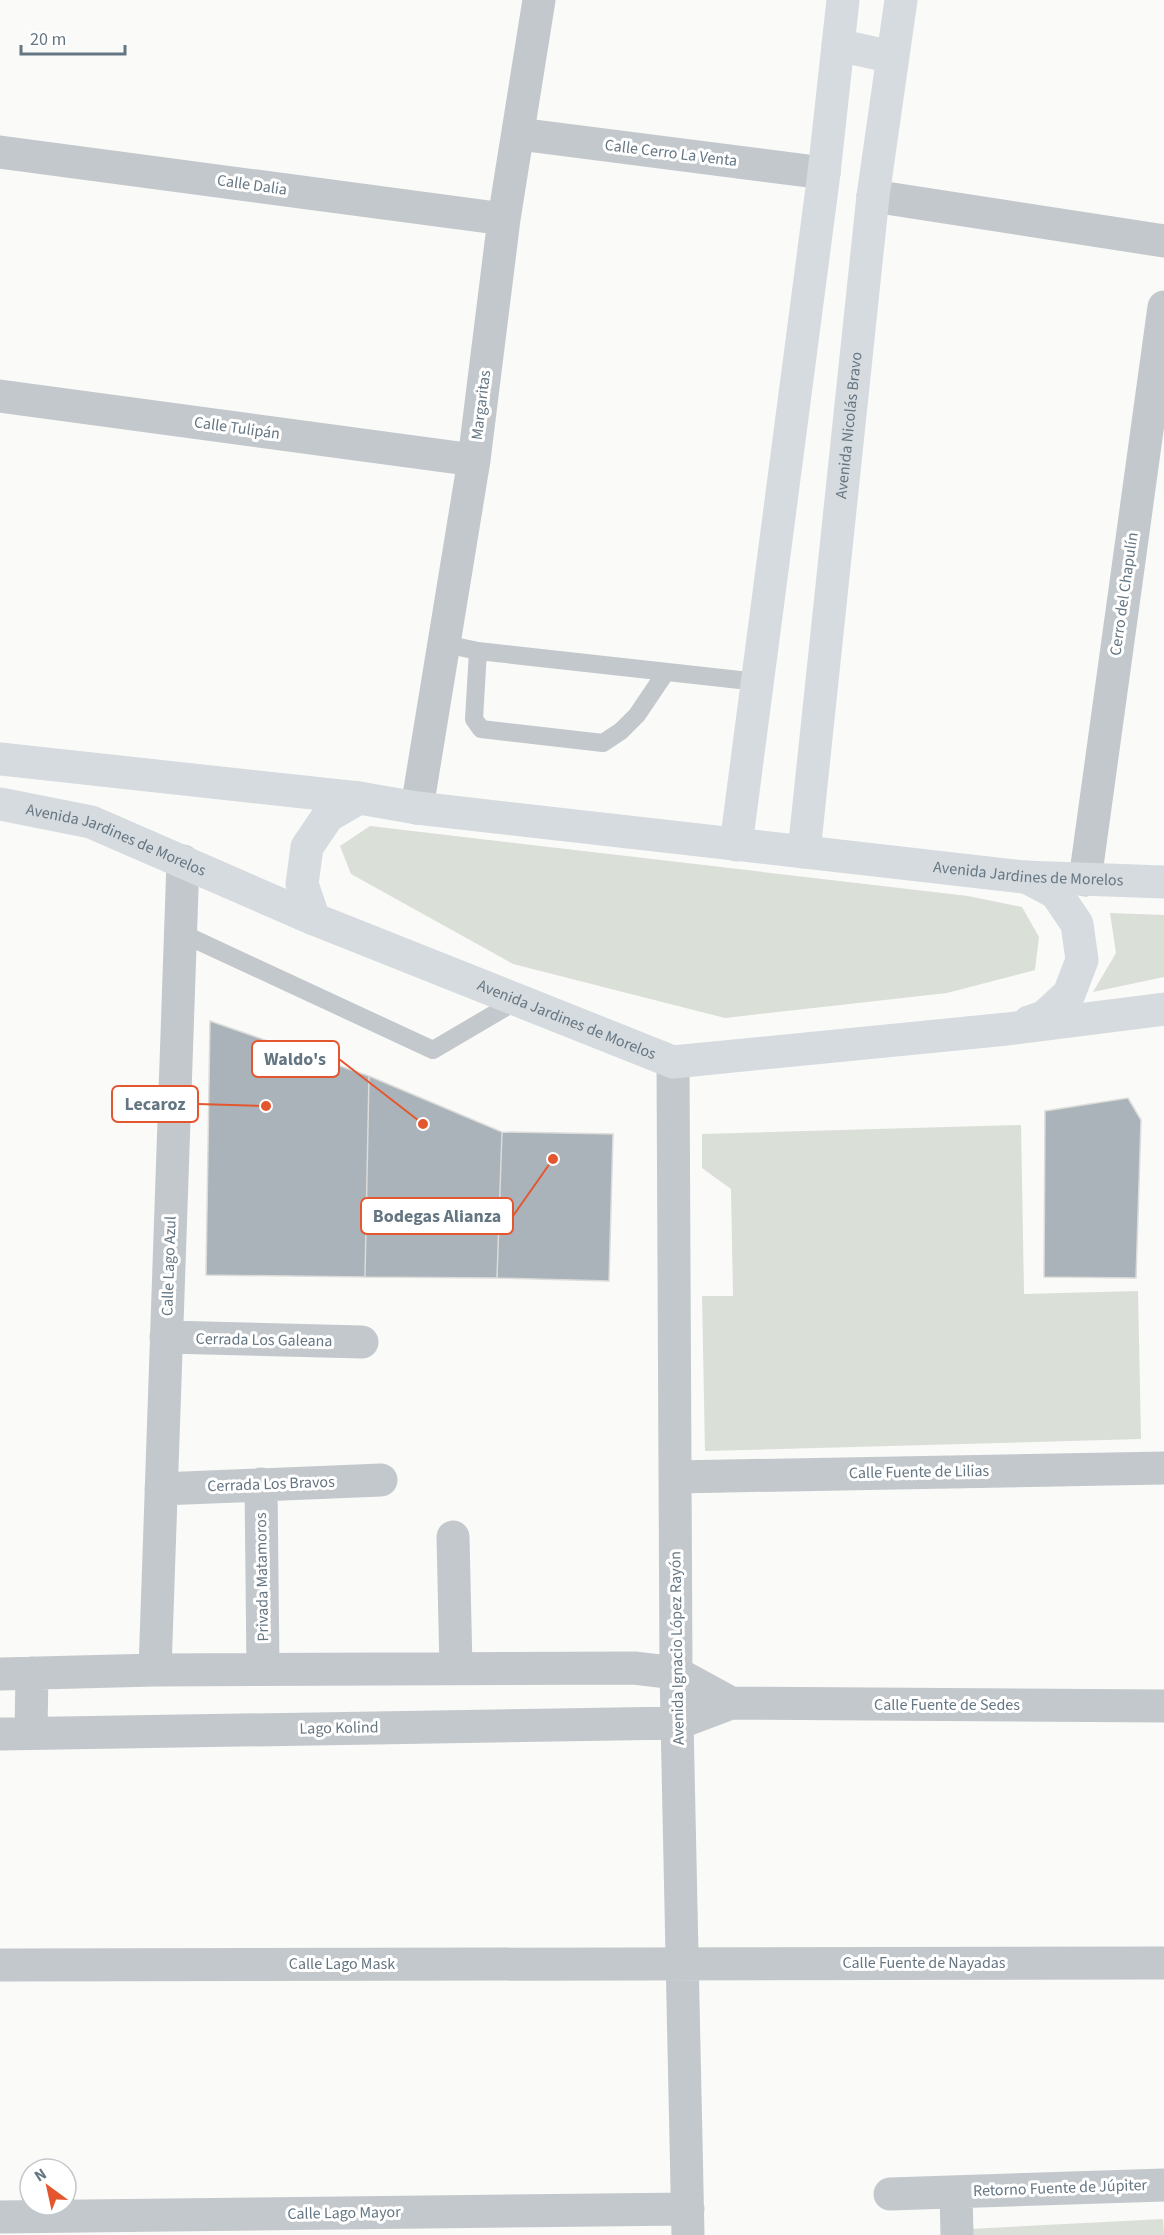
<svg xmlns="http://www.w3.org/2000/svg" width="1164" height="2235" font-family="'Source Sans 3',sans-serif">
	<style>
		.green { fill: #dadfd7 }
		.building { fill: #aab3b9; stroke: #dcdcda; stroke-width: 1.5 }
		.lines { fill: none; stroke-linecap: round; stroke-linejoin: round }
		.lane { stroke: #c3c8cc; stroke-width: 18 }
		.street { stroke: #c3c8cc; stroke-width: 33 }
		.secondary { stroke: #d6dbdf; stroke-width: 33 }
		.labels { text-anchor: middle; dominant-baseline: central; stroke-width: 6; stroke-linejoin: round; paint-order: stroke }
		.street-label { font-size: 16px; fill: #657683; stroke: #fff }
		.leader { fill: none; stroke: #e4572e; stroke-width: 2 }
		.callout-dot { fill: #e4572e; stroke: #fff; stroke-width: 2 }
		.callout { fill: #fff; stroke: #e4572e; stroke-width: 2 }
		.callout-label { font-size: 18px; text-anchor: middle; font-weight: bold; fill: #657683 }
	</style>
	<rect width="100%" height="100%" fill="#fafaf8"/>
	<path class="green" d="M370,826L968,896L1022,907L1039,937L1035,970L947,993L725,1018L513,964L351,874L340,846Z
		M1110,913L1164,915V977L1093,992L1116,953Z
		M1021,1125L1024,1294L1138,1291L1141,1439L705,1451L702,1296H733L731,1189L702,1168V1134Z
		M1163,2219L1164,2235H970V2229Z"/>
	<path class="building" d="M210,1021L369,1076L365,1277L206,1275Z
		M369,1076L502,1132L497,1278L365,1277Z
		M1128,1098L1141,1120L1136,1278L1044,1277L1045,1111Z
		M502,1132L613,1134L609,1281L497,1278Z"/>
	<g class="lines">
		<path class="lane" d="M445,644L478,651L758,682
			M478,651L474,719L481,729L603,743L621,731L637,715L666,672
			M181,933L433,1050L518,1000"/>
		<path class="street" d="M519,134L824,173
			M0,152L504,219
			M873,196L1164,241
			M0,396L474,460
			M417,808L474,460L504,219L539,0
			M1085,880L1164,307
			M673,1062L676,1673L688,2235
			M166,1337L362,1342
			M675,1477L1164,1468
			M261,1484L263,1669
			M161,1489L381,1480
			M453,1537L456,1668
			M155,1670L183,861
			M0,1674L155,1670L634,1668L676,1673L731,1703
			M31,1732L32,1673
			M0,1734L678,1723L731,1703L1164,1706
			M0,1965L1164,1963
			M956,2192L957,2235
			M890,2194L1164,2185
			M0,2217L688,2209"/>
		<g class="secondary">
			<path d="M838,45L892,57"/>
			<path id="s1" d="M0,759L359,798L417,808L1024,877L1164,882"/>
			<path id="s2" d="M0,804L91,822L314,919L673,1062L1007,1029L1164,1009"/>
			<path d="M736,845L824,173L843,0"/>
			<path id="s3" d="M804,852L873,196L901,0"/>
			<path d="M1026,877L1056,893L1077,924L1082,960L1069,994L1044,1017L1029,1022"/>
			<path d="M314,919L302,884L307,847L328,816L359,798"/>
		</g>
	</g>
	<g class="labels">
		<g class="street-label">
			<text transform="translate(671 153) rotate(7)">Calle Cerro La Venta</text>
			<text transform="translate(252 185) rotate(8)">Calle Dalia</text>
			<text transform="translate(481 405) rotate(-83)">Margaritas</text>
			<text stroke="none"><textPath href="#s3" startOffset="429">Avenida Nicolás Bravo</textPath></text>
			<text transform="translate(237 428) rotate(8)">Calle Tulipán</text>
			<text transform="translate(1124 594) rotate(-82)">Cerro del Chapulín</text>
			<text stroke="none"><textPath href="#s2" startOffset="122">Avenida Jardines de Morelos</textPath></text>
			<text stroke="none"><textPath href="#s1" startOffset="1035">Avenida Jardines de Morelos</textPath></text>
			<text stroke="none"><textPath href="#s2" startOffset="608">Avenida Jardines de Morelos</textPath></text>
			<text transform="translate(169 1266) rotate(-88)">Calle Lago Azul</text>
			<text transform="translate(264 1340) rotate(1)">Cerrada Los Galeana</text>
			<text transform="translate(919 1472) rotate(-1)">Calle Fuente de Lilias</text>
			<text transform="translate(271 1484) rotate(-2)">Cerrada Los Bravos</text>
			<text transform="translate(262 1577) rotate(-91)">Privada Matamoros</text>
			<text transform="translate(677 1648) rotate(-91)">Avenida Ignacio López Rayón</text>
			<text x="947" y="1705">Calle Fuente de Sedes</text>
			<text transform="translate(339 1728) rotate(-1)">Lago Kolind</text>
			<text x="924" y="1963">Calle Fuente de Nayadas</text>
			<text x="342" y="1964">Calle Lago Mask</text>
			<text transform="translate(1060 2188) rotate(-2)">Retorno Fuente de Júpiter</text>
			<text transform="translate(344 2213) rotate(-1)">Calle Lago Mayor</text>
		</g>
	</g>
	<path class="leader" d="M423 1124L339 1059M266 1106L198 1104M553 1159L513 1216"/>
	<g class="callout-dot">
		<circle cx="423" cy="1124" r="6"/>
		<circle cx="266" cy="1106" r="6"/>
		<circle cx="553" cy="1159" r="6"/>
	</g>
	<g class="callout">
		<rect x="252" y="1041" width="87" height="36" rx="6"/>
		<rect x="112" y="1086" width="86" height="36" rx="6"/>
		<rect x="361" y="1198" width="152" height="36" rx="6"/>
	</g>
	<g class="callout-label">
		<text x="295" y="1065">Waldo's</text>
		<text x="155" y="1110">Lecaroz</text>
		<text x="437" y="1222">Bodegas Alianza</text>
	</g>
	<g transform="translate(48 2187) rotate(327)"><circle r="28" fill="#ffffff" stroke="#c1c8cd" stroke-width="1.5"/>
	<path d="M0-4.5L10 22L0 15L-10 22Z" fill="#e4572e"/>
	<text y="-9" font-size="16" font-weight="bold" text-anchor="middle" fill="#657683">N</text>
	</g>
	<path d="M21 45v9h104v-9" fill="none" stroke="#657683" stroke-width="3"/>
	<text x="30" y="45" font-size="18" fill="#657683" stroke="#ffffff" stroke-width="4.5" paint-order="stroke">20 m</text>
</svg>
